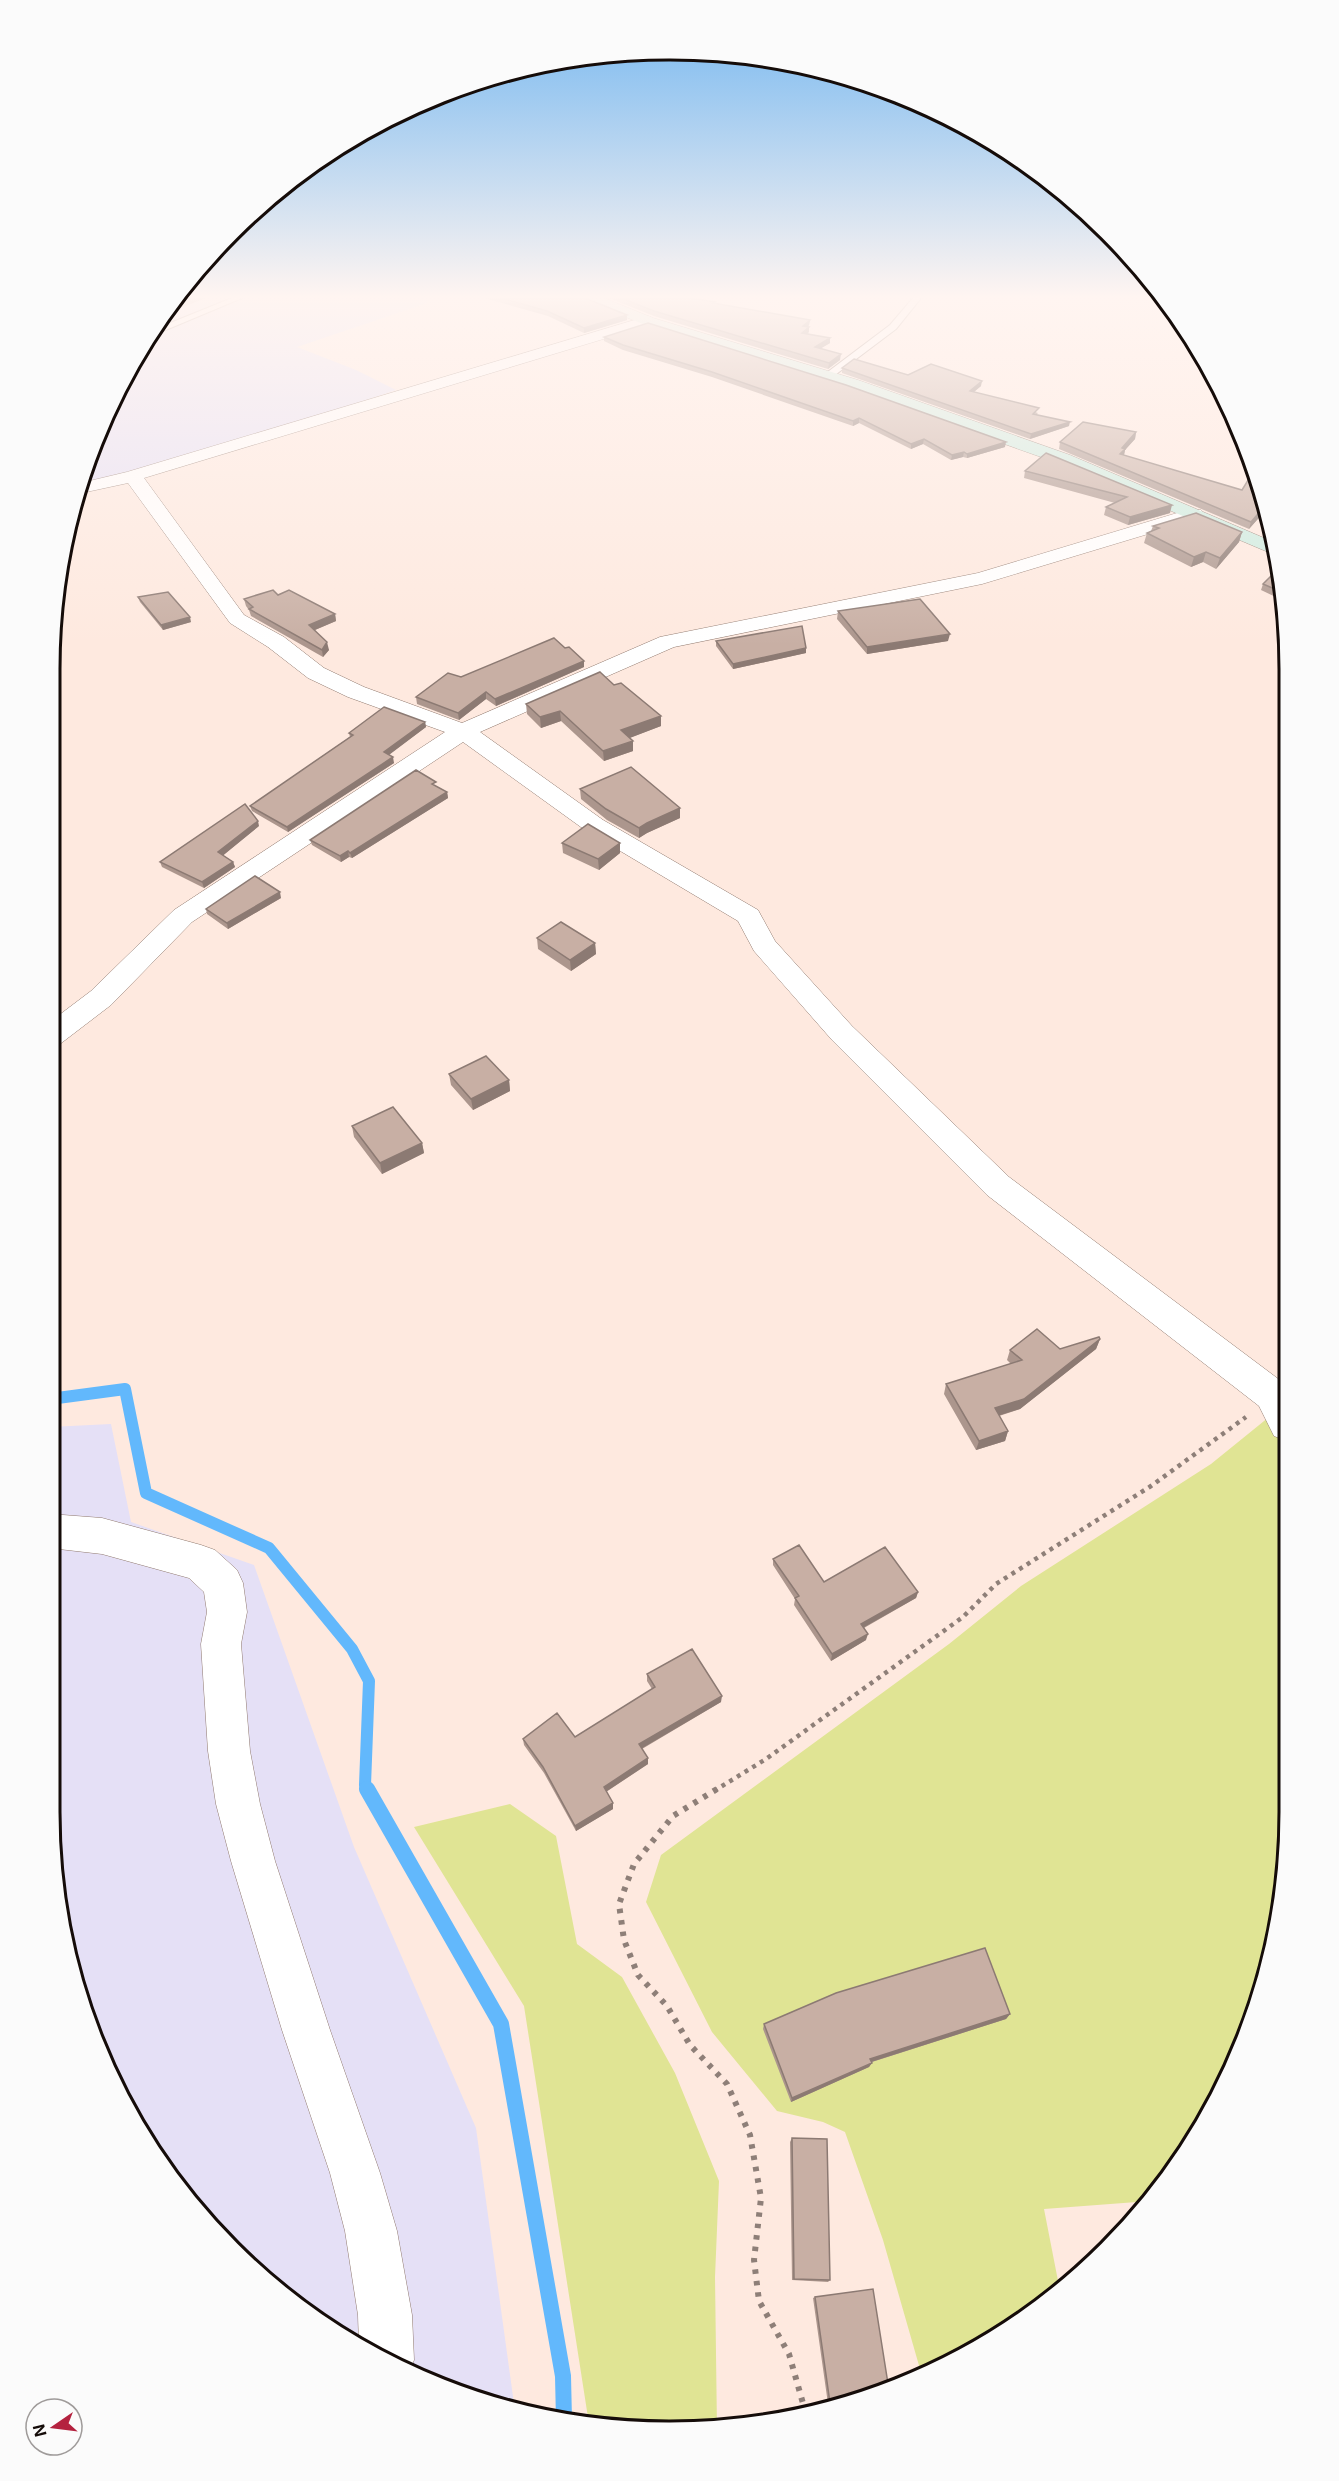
<svg xmlns="http://www.w3.org/2000/svg" width="1339" height="2481" font-family="Inter,sans-serif">
	<style>
		.industrial { fill: #e5e0f6 }
		.green { fill: #e0e494 }
		.lines { fill: none; stroke-linecap: round; stroke-linejoin: round }
		.stream-far1 { stroke: #62b8fc; stroke-width: 12 }
		.stream { stroke: #62b8fc; stroke-width: 16 }
		.lane-casing { stroke: #917a6f; stroke-width: 2 }
		.street-casing { stroke: #917a6f; stroke-width: 1 }
		.secondary-casing { stroke: #917a6f; stroke-width: 1 }
		.path-far1 { stroke: #8e7f78; stroke-width: 4.5; stroke-dasharray: 4 5; stroke-linecap: butt }
		.path { stroke: #8e7f78; stroke-width: 6; stroke-dasharray: 4.5 7; stroke-linecap: butt }
		.lane { fill: #fff; fill-rule: evenodd }
		.street { fill: #fff; fill-rule: evenodd }
		.secondary { fill: #ccece0; fill-rule: evenodd }
		.wall { fill: #ac968d }
		.shaded-wall { fill: #8c7a73 }
		.building { fill: #c8afa4; stroke: #8c7a73; stroke-width: 1.5 }
		.rim { fill: none; stroke: #150c09; stroke-width: 3 }
	</style>
	<rect width="100%" height="100%" fill="#fee9df"/>
	<path class="industrial" d="M177,298H427V303L297,347L356,370L396,390L290,426L117,477L81,484L132,360Z
		M111,1424L131,1522L254,1565L354,1847L476,2128L515,2411L432,2384L325,2327L260,2277L178,2189L132,2121L83,2011L61,1932L50,1811V1427Z"/>
	<path class="green" d="M1269,1417L1287,1460L1288,1852L1268,1972L1207,2121L1161,2189L1150,2201L1044,2209L1060,2291L1014,2327L922,2376L883,2240L845,2132L823,2122L777,2111L712,2032L646,1902L661,1855L949,1644L1021,1586L1211,1464Z
		M510,1804L556,1836L577,1944L622,1977L675,2073L719,2181L715,2277L717,2429L629,2430L589,2424L524,2006L414,1827Z"/>
	<g class="lines">
		<path class="stream-far1" d="M50,1399L125,1389L146,1493L269,1548L352,1649L369,1681L365,1785L368,1791"/>
		<path class="stream" d="M367,1789L501,2024L563,2376L564,2420"/>
		<g class="lane-casing">
			<path id="lane" d="M232,298H242L149,337L153,330Z
				M913,298H921L896,329L831,378H825V374L890,325Z"/>
		</g>
		<g class="street-casing">
			<path id="street" d="M648,316L653,318L656,321L653,324L144,478L244,615L284,637L324,668L364,687L462,723L660,637L978,573L1187,510H1201L1204,514L1201,518L982,584L674,647L480,732L603,820L758,910L775,941L852,1026L1009,1177L1285,1384L1287,1388V1441L1274,1436L1259,1406L987,1195L832,1040L754,951L738,921L585,830L463,742L192,922L111,1005L60,1044L50,1047V1022L91,991L174,910L445,732L348,697L308,678L268,647L230,623L128,483L77,494L81,483L127,472Z
				M50,1514L102,1518L201,1545L215,1550L237,1570L243,1583L247,1612L241,1644L250,1751L260,1804L275,1861L330,2030L380,2173L397,2231L412,2315L414,2360L409,2372L359,2345L358,2315L345,2231L330,2173L282,2030L231,1861L216,1804L208,1751L201,1644L207,1612L204,1592L189,1578L102,1554L50,1548Z"/>
		</g>
		<g class="secondary-casing">
			<path id="secondary" d="M584,298H604L653,318L858,380L1070,455L1271,541L1275,555L1058,463L846,388L643,324L586,301Z"/>
		</g>
		<path class="path-far1" d="M714,1791L766,1759L963,1617L996,1584L1151,1486L1246,1417"/>
		<path class="path" d="M717,1789L673,1816L634,1864L619,1904L624,1940L638,1975L667,2006L690,2045L727,2084L750,2135L761,2198L754,2260L759,2301L789,2354L806,2414"/>
		<use href="#lane" class="lane"/>
		<use href="#street" class="street"/>
		<use href="#secondary" class="secondary"/>
	</g>
	<path class="wall" d="M484,298H585L627,320L584,333L548,316Z
		M609,298H689L715,304L810,320L809,325L808,327L809,332L807,333L830,343L821,348L840,360L828,369L654,316Z
		M604,337L1005,447L967,458L963,457L951,460L923,444L911,449L859,423L853,426L712,377L623,350L604,341Z
		M842,368L908,375L981,386L974,392L1038,413L1036,415L1069,426L1030,439L842,373Z
		M1136,432L1135,439L1125,450L1124,455L1264,512L1249,529L1059,449L1060,442Z
		M1046,453L1170,513L1128,525L1104,515L1106,507L1115,503L1024,478L1025,471Z
		M1153,526L1242,532L1239,542L1216,569L1203,562L1191,567L1144,543L1147,533L1151,531Z
		M1263,584L1284,589V601L1261,590Z
		M278,595L335,614L336,621L315,630L329,650L323,657L251,616L249,610L246,606L244,599Z
		M138,597L191,622L163,630L140,602Z
		M838,611L948,641L867,654L837,619Z
		M716,641L806,653L733,669L716,646Z
		M584,667L496,706L486,699L459,720L417,704L416,697L461,677Z
		M614,685L661,726L629,738L633,741V751L604,761L561,721L541,728L527,714L526,704Z
		M425,722L426,727L388,755L394,763L288,832L252,811L250,806L350,737L349,733Z
		M437,787L447,792L448,798L352,858L349,857L341,862L312,845L310,840Z
		M580,789L680,818L647,833L639,838L607,820L581,799Z
		M259,826L223,855L233,862L235,867L204,888L162,867L160,862Z
		M562,843H620V853L599,870L563,853Z
		M281,898L228,929L207,914L206,909Z
		M537,938L595,943L596,954L571,971L538,949Z
		M449,1074L509,1080L510,1091L473,1110L451,1085Z
		M352,1126L422,1143L424,1153L382,1174L354,1137Z
		M1100,1339L1096,1349L1020,1409L999,1416L1008,1431L1005,1441L976,1450L944,1394L946,1384L1011,1364L1007,1360L1010,1350L1060,1349Z
		M773,1559L824,1582L918,1592L916,1598L864,1628L866,1640L831,1661L794,1605L795,1599L773,1565Z
		M647,1674L721,1702L642,1749L648,1758V1764L606,1792L613,1803V1809L576,1831L544,1773L524,1745L523,1739L575,1737L652,1689L647,1681Z
		M1010,2014L1006,2019L872,2062L869,2067L791,2102L763,2029L764,2024Z
		M792,2138L830,2280L828,2282L792,2280L790,2142Z
		M815,2297L889,2390L829,2411L813,2298Z"/>
	<path class="shaded-wall" d="M177,298H206L165,314Z
		M627,315V320L584,333V328Z
		M810,320L809,325L802,331L803,326Z
		M809,327V332L802,338V333Z
		M830,338V343L815,352V347Z
		M841,354L840,360L828,369L829,363Z
		M982,381L981,386L970,395V391Z
		M859,418V423L853,426V421Z
		M1070,422L1069,426L1030,439L1031,434Z
		M1136,432L1135,439L1125,450L1124,455L1120,454L1122,448Z
		M924,439L923,444L911,449V444Z
		M1006,442L1005,447L967,458V454Z
		M964,452L963,457L951,460L952,455Z
		M1172,505L1170,513L1128,525L1130,517Z
		M1263,508L1264,512L1249,529L1251,522Z
		M1242,532L1239,542L1216,569L1220,558Z
		M1206,552L1203,562L1191,567L1194,557Z
		M335,614L336,621L310,632L309,625Z
		M190,617L191,622L163,630L161,625Z
		M950,634L948,641L867,654V647Z
		M327,642L329,650L323,657L322,650Z
		M806,648V653L733,669V664Z
		M584,661V667L496,706L495,699Z
		M486,692V699L459,720L458,713Z
		M560,711L561,721L541,728L540,717Z
		M661,716V726L622,741L621,730Z
		M425,722L426,727L385,758L384,752Z
		M633,741V751L604,761L603,751Z
		M393,757L394,763L288,832L287,827Z
		M447,792L448,798L352,858L350,853Z
		M680,808V818L647,833L639,838V828L647,823Z
		M258,821L259,826L220,858L218,852Z
		M620,843V853L599,870L598,859Z
		M348,851L349,857L341,862L340,856Z
		M233,862L235,867L204,888L202,882Z
		M280,892L281,898L228,929L227,923Z
		M595,943L596,954L571,971L570,960Z
		M509,1080L510,1091L473,1110L471,1099Z
		M422,1143L424,1153L382,1174L380,1163Z
		M1100,1339L1096,1349L1020,1409L991,1418L995,1408Z
		M1008,1431L1005,1441L976,1450L979,1441Z
		M918,1592L916,1598L859,1630L861,1624Z
		M868,1634L866,1640L831,1661L832,1654Z
		M722,1696L721,1702L639,1750V1744Z
		M648,1758V1764L604,1793V1787Z
		M613,1803V1809L576,1831L575,1826Z
		M1010,2014L1006,2019L868,2063L870,2059Z
		M872,2063L869,2067L791,2102L792,2098Z"/>
	<path class="building" d="M501,298H585L627,315L584,328L547,311Z
		M621,298H689L715,302L713,303L810,320L803,326L809,327L802,333L830,338L815,347L841,354L829,363L654,311Z
		M648,323L846,385L1006,442L967,454L964,452L952,455L924,439L911,444L859,418L853,421L712,372L623,345L604,337Z
		M854,359L908,375L931,364L982,381L970,391L1039,408L1033,414L1070,422L1031,434L842,368Z
		M1083,422L1136,432L1122,448L1125,449L1120,454L1242,490L1253,472L1263,508L1251,522L1060,442Z
		M1046,453L1172,505L1130,517L1106,507L1127,497L1025,471Z
		M1196,513L1242,532L1220,558L1206,552L1194,557L1147,533L1159,528L1153,526Z
		M1279,568L1284,589V593L1263,584Z
		M273,590L278,595L289,590L335,614L309,625L327,642L322,650L249,609L253,607L244,599Z
		M168,592L190,617L161,625L138,597Z
		M920,599L950,634L867,647L838,611Z
		M802,626L806,648L733,664L716,641Z
		M554,638L565,648L569,647L584,661L495,699L486,692L458,713L416,697L448,673L461,677Z
		M600,672L614,685L621,683L661,716L621,730L633,741L603,751L560,711L540,717L526,704Z
		M384,707L425,722L384,752L393,757L287,827L250,806L353,735L349,733Z
		M631,767L680,808L647,823L639,828L606,809L580,789Z
		M416,770L436,782L432,784L447,792L350,853L348,851L340,856L310,840Z
		M245,804L258,821L218,852L233,862L202,882L160,862Z
		M588,824L620,843L598,859L562,843Z
		M255,876L280,892L227,923L206,909Z
		M561,922L595,943L570,960L537,938Z
		M486,1056L509,1080L471,1099L449,1074Z
		M393,1107L422,1143L380,1163L352,1126Z
		M1037,1329L1060,1349L1099,1337L1100,1339L1024,1399L995,1408L1008,1431L979,1441L946,1384L1022,1360L1010,1350Z
		M799,1545L824,1582L885,1547L918,1592L861,1624L868,1634L832,1654L795,1598L799,1596L773,1559Z
		M692,1649L722,1696L639,1744L648,1758L604,1787L613,1803L575,1826L543,1767L523,1739L557,1713L575,1737L655,1687L647,1674Z
		M985,1948L1010,2014L870,2059L872,2063L792,2098L764,2024L836,1993Z
		M792,2138L827,2139L830,2280L794,2279Z
		M873,2289L889,2390L831,2410L815,2297Z"/>
	<linearGradient id="sky" x2="0" y2="1"><stop stop-color="#72b6f0"/><stop offset="0.46" stop-color="#fff5f1"/><stop offset="1" stop-color="#fff5f1" stop-opacity="0"/></linearGradient>
	<rect width="1339" height="645" fill="url(#sky)"/>
	<path d="M0 0H1339V2481H0ZM669 60H670A609 609 0 0 1 1279 669V1812A609 609 0 0 1 670 2421H669A609 609 0 0 1 60 1812V669A609 609 0 0 1 669 60Z" fill="#fbfbfb" fill-rule="evenodd"/>
	<path class="rim" d="M669 60H670A609 609 0 0 1 1279 669V1812A609 609 0 0 1 670 2421H669A609 609 0 0 1 60 1812V669A609 609 0 0 1 669 60Z"/>
	<g transform="translate(54 2427) rotate(256)"><circle r="28" fill="#fbfbfb" stroke="#9f9b9a" stroke-width="1.5"/>
	<path d="M0-4.5L10 22L0 15L-10 22Z" fill="#b4223f"/>
	<text y="-9" font-size="16" font-weight="bold" text-anchor="middle" fill="#150c09">N</text>
	</g>
</svg>
